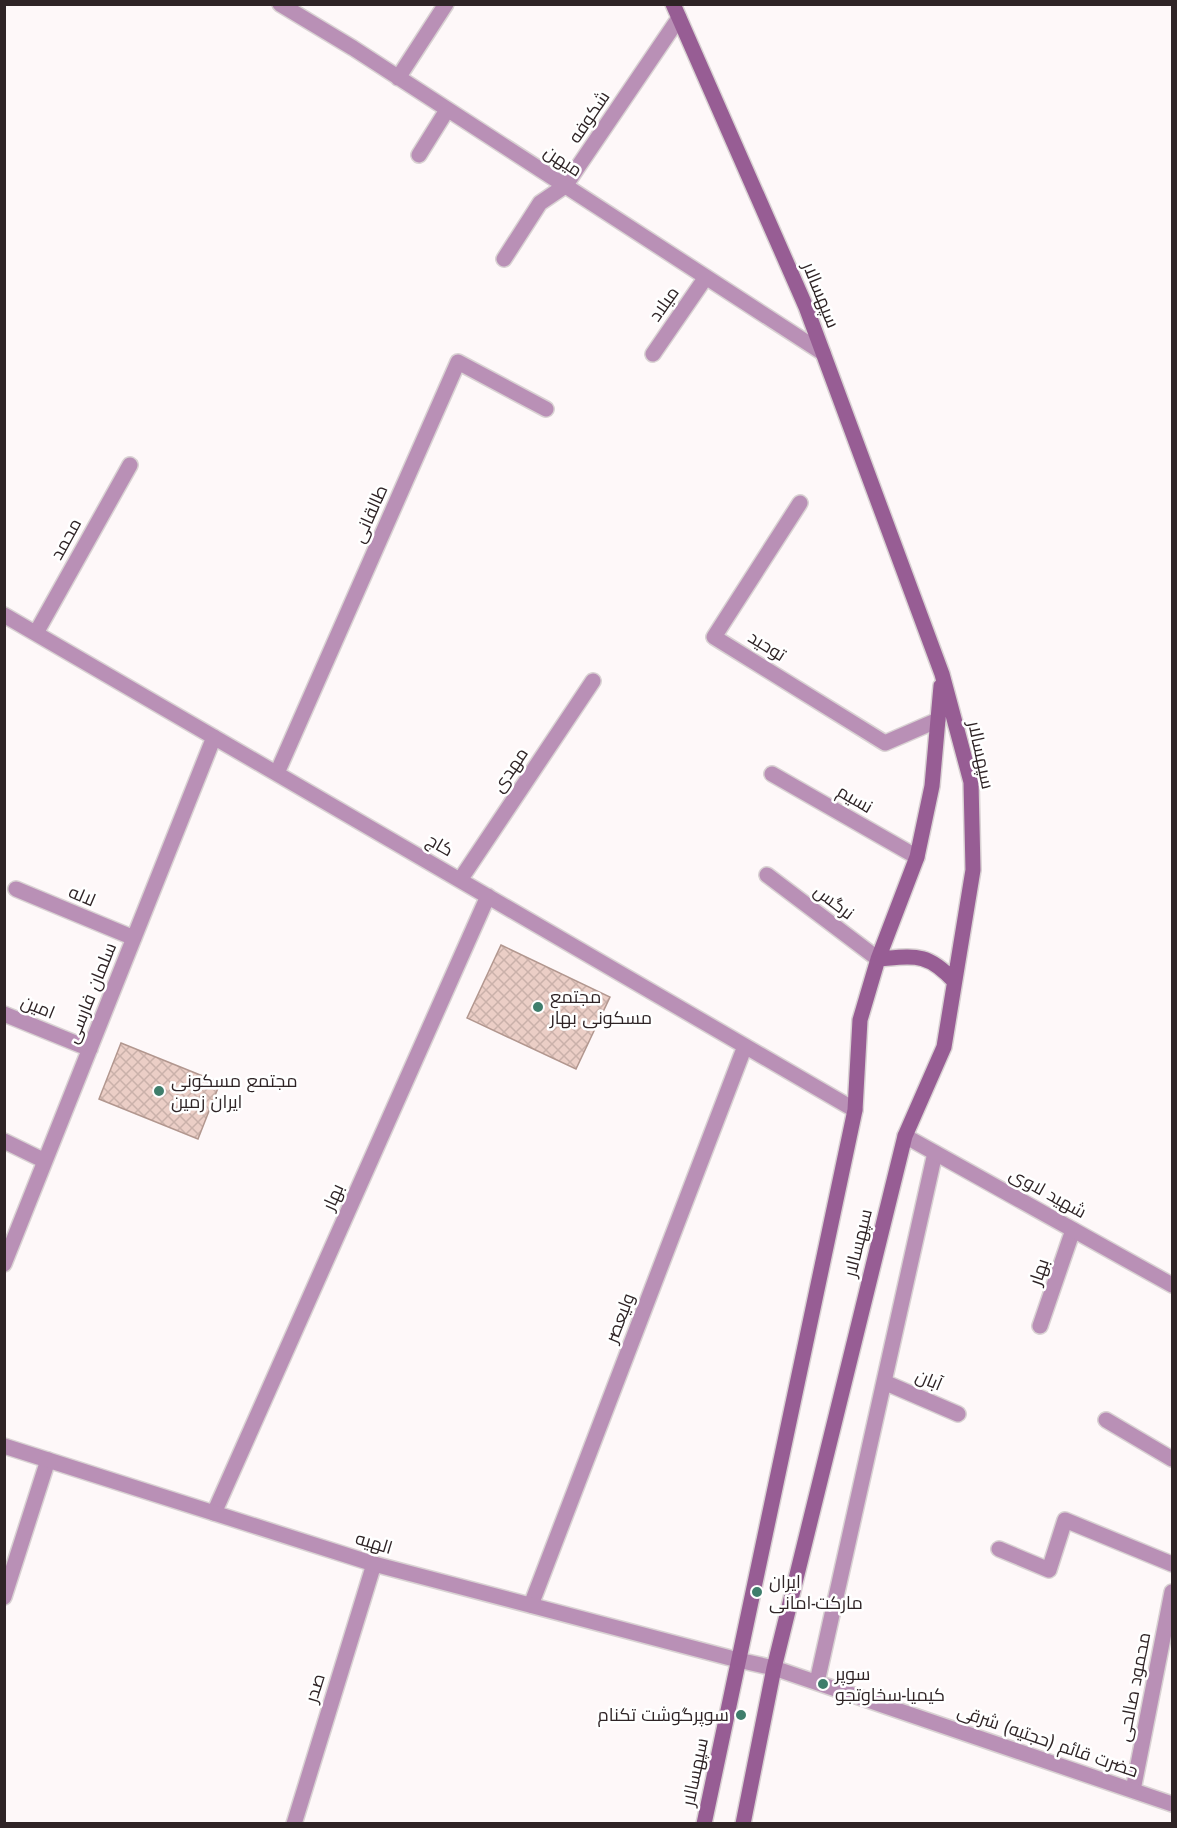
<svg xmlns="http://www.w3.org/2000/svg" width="1177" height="1828" font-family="Jost,Cairo,sans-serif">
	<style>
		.building { fill: url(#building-cross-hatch); stroke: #b2978f; stroke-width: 1.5 }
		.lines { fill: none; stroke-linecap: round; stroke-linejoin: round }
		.minor-casing { stroke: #d9d2d3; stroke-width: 18 }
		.tertiary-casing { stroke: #d9d2d3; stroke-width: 18 }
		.secondary-casing { stroke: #d9d2d3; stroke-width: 18 }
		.minor { stroke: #b990b6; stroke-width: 15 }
		.tertiary { stroke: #b990b6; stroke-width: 15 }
		.secondary { stroke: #975d94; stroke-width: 15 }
		.poi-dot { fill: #3f7e6c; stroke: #fff; stroke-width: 2 }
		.labels { text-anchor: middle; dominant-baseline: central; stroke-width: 5; stroke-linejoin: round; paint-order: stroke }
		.street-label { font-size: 18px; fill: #2f2426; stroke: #fff }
		.poi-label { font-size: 18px; fill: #2f2426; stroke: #fff; text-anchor: start }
	</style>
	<defs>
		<pattern id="building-cross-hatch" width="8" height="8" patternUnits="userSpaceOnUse" patternTransform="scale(1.5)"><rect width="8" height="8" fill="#ebcec6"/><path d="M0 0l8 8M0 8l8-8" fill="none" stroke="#cab1aa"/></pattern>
	</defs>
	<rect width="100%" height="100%" fill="#fef8f9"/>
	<path class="building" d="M501,945L610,997L576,1069L467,1018Z
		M121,1043L220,1083L198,1139L99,1099Z"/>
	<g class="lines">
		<g class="minor-casing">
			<path id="minor" d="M280,4L353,48L823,353
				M398,78L446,4
				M419,155L447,110
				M504,259L540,203L565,186L679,18
				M653,354L706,277
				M800,503L714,637L885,743L938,720
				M4,615L855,1110
				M36,633L130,465
				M277,773L458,362L546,409
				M772,774L917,857
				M767,875L878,959
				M460,880L593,681
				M16,889L134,938
				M4,1014L90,1049
				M4,1141L45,1161
				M4,1264L214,737
				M1040,1326L1073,1230
				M884,1382L958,1414
				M1106,1420L1172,1459
				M214,1513L488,896
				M999,1549L1049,1570L1065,1520L1172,1564
				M4,1597L48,1460
				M531,1605L745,1046
				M817,1682L935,1153
				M1133,1790L1172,1592
				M294,1824L374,1564"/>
		</g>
		<g class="tertiary-casing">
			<path id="tertiary" d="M905,1136L1172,1285
				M4,1446L374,1564L738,1660L774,1668L1172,1804"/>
		</g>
		<g class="secondary-casing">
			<path id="secondary" d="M673,4L806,307L942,674L971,782L973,870L944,1047L905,1136L774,1668L743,1824
				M878,959C915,956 927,952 954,981
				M704,1824L855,1110L860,1020L878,959L917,857L932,786L941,686"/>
		</g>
		<use href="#minor" class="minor"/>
		<use href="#tertiary" class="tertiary"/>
		<use href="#secondary" class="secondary"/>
	</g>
	<g class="poi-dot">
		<circle cx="538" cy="1007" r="6"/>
		<circle cx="159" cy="1091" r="6"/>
		<circle cx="757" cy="1592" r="6"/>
		<circle cx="823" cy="1684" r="6"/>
		<circle cx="741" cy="1715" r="6"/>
	</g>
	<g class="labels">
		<g class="street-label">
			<text transform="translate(589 117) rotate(-56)">شکوفه</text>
			<text transform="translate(563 161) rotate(33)">میهن</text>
			<text transform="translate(821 295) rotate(68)">سپهسالار</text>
			<text transform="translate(664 304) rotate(-55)">میلاد</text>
			<text transform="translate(370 514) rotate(-66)">طالقانی</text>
			<text transform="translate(66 539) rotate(-61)">محمد</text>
			<text transform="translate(767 646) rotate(32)">توحید</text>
			<text transform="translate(981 755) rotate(78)">سپهسالار</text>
			<text transform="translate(510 770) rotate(-56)">مهدی</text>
			<text transform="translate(855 799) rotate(30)">نسیم</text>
			<text transform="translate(440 845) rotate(30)">کاج</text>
			<text transform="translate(82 896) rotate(23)">لاله</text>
			<text transform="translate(834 902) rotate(37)">نرگس</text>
			<text transform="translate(91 993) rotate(-68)">سلمان فارسی</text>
			<text transform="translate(38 1007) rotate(22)">امین</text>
			<text transform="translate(1048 1193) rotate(29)">شهید لاوی</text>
			<text transform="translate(333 1197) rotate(-66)">بهار</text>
			<text transform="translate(858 1243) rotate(-76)">سپهسالار</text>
			<text transform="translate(1039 1272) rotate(-71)">بهار</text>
			<text transform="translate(620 1318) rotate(-69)">ولیعصر</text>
			<text transform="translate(929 1380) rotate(23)">آبان</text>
			<text transform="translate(374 1543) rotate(17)">الهیه</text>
			<text transform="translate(1134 1687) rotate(-79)">محمود صالحی</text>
			<text transform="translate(315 1688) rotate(-73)">صدر</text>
			<text transform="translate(1048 1741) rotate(19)">حضرت قائم (حجتیه) شرقی</text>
			<text transform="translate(695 1772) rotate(-78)">سپهسالار</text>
		</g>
		<g class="poi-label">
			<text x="550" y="997">مجتمع<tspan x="550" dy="21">مسکونی بهار</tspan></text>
			<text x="171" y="1081">مجتمع مسکونی<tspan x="171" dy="21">ایران زمین</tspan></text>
			<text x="769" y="1582">ایران<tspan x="769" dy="21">مارکت-امانی</tspan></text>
			<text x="835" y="1674">سوپر<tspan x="835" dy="21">کیمیا-سخاوتجو</tspan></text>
			<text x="729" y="1715" text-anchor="end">سوپرگوشت تکنام</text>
		</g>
	</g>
	<rect width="1177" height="1828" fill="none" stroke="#2f2426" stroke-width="12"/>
</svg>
